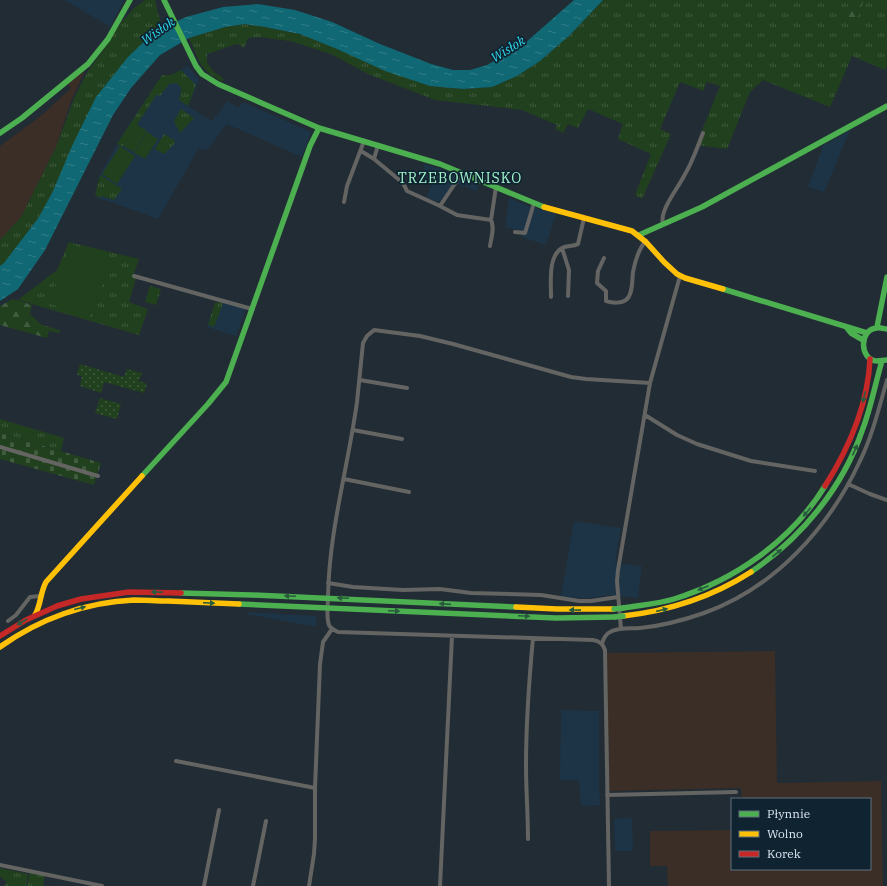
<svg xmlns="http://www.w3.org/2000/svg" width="887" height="886" font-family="'IBM Plex Serif',serif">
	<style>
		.built { fill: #1d3446 }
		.industrial { fill: #3a2e26 }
		.grass { fill: url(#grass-tufts) }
		.forest { fill: url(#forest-firs) }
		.cemetery { fill: url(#cemetery-stones) }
		.garden { fill: url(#garden-dots) }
		.pitch { fill: #21401e }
		.water { fill: url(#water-ripples) }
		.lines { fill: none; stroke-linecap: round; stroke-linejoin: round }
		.street { stroke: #646463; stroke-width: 4 }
		.fast { stroke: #4caf50; stroke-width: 5.5 }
		.slow { stroke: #ffc107; stroke-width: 5.5 }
		.jam { stroke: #c62828; stroke-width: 5.5 }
		.fast-bridge { stroke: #4caf50; stroke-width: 5.5 }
		.oneway { fill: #285b3d }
		.labels { text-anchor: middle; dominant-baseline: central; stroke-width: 3.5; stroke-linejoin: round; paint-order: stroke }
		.water-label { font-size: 13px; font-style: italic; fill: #2fdaee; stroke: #102331 }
		.quarter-label { font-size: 14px; letter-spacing: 1px; fill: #a1f4ca; stroke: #102331 }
	</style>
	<defs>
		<pattern id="grass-tufts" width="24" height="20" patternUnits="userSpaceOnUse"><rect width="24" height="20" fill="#21401e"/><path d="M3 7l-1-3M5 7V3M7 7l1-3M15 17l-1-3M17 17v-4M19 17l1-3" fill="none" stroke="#415b3f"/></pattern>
		<pattern id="forest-firs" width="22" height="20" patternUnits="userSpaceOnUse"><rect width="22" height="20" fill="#21401e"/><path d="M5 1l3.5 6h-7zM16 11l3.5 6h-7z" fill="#415b3f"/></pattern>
		<pattern id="cemetery-stones" width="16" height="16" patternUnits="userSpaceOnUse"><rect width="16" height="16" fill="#21401e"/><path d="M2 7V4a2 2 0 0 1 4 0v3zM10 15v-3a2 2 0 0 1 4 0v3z" fill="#415b3f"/></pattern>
		<pattern id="garden-dots" width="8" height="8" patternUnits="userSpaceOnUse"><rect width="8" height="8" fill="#21401e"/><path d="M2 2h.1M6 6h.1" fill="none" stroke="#415b3f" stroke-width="1.8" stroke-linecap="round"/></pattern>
		<pattern id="water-ripples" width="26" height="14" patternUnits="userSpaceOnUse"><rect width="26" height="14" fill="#0f6873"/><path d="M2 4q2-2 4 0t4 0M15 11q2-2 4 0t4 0" fill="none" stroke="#317d87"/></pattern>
	</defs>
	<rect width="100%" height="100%" fill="#222c34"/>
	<path class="built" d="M65,0H124L110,27Z
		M188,66L199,80L188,106L212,121L228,101L238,108L243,102L311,132L302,157L227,124L207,150L199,148L158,219L105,200L103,201L95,196L100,174L123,134L162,75H171Z
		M850,130L824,192L808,187L823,146Z
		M425,164L442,169L479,185L476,191L455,183L443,200L439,202L426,198L432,184L420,180Z
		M509,198L531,207L556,214L546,245L522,237L523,231L505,227Z
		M220,302L246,309L236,336L207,327L215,303Z
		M574,521L621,528L615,563L642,566L638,598L610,595L590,598H577L561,596Z
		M247,612L316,616L317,627L247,614Z
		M561,710L599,711V780L600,805L581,806L579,780H560Z
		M632,818L633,851H615L614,819Z"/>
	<path class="industrial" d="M85,71L71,101L56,147L21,217L0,240V146L42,115L71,88L68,84Z
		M775,651L777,783L881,781L883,886H668L667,866H650V831L732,830V869H870V799H742L741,788L609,791L607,653Z"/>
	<path class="grass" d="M145,0H155L162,29L151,35L53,191L39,217L4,264L0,266V240L21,217L56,147L75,96L88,71L105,48L120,24L134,8Z
		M603,0H887V65L885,70L852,56L830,107L763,80L750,92L727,149L696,145L720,86L706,82L704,91L680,82L660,129L671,134L642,199L635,195L651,154L618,139L623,124L588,109L578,128L568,124L563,133L555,129L557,125L522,110L435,100L368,74L331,54L290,41L259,37L248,38L244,48L238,44C227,46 218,51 207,54V63L214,72L223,78V82C200,71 199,60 189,38L225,27L245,24L265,27L300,34L430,86L463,89L492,87L517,76L540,61L570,35Z
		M181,70L196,85L188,106L179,100C180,93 185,88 176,83L169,84L160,96L157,94L123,146H120L117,144L162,75H171Z
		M181,109L194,118L180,133L174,121Z
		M164,134L174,140L175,143L164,154L155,149Z
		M100,175L122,189L114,200L102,196L100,198L95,195Z
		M69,242L139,259L134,273L136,278L129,302L148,309L139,335L18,300L57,270Z
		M150,286L161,289L156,305L145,302Z
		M220,302L223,303L214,327L208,325L215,303Z
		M0,419L64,438L61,451L0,433Z
		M0,868L28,874L26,886H4L7,882L0,877Z
		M30,872L45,875L43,886H27Z"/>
	<path class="forest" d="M850,0H864L857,17L849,24L845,22L843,18Z
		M13,299L32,305L30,314L42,325L60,330L59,333L49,331L47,338L0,325V306Z"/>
	<path class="cemetery" d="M0,433L101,463L94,485L0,459Z"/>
	<path class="garden" d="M80,364L124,377L127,369L142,373L139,381L147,384L144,393L104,382L101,393L80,386L82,376L77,375Z
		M100,398L121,404L117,419L95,413Z"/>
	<path class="pitch" d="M136,124L147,131L134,152L123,146Z
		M147,132L158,139L145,159L134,153Z
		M120,146L135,156L117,184L102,174Z
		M71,244L112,259L89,318L49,303Z"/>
	<path class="water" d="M574,0H603L570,35L540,61L517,76L492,87L463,89L430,86L385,71L337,49L300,34L265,27L245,24L225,27L189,38L160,55L131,88L113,115L45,250L18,289L0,301V266L4,263L39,217L53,191L72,146L96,97L128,57L151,35L171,24L186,17L223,7L258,4L295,10L332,22L380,44L431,64L453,70H470L487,65L525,43Z"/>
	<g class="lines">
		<path class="street" d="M361,151L374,159L403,183L407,191L440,206L457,215L491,220L496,187
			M374,159L378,145
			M344,202L347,186L364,141
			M440,206L462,173
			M663,224C659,211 678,188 684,176C692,163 697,148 703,133
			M515,232L525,233L534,203
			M490,246C491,238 495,228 491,220
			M562,248L569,270L568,296
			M604,258L598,271L597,283L606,291V301C612,303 622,304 627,299C633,293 632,280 633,272C635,262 639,248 646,241
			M134,276L252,309
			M551,297C551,282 548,256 562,248C567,245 573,247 578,244L584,218
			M360,380L407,388
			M645,415L677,435L697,444L751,461L815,471
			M353,430L402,439
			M0,447L98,476
			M344,479L409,492
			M848,484L870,494L887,500
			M328,583L353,587L403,590L440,589L471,593L541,595L579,601H591L618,597
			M8,621L16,615L30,597L40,596
			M621,629L617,581L618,570L650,383L680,276
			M602,644C603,640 606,634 610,632C619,627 630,629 640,628C661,626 684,620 704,613C774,588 828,529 859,463C872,437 879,408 887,380
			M176,761L315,788
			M607,795L736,792
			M528,839C528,815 526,790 526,766C526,723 529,681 533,638
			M0,865L102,886
			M204,886L219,810
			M253,886L266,821
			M309,886L314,854L315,839V788L320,664L323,642L332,629
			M440,886L452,636
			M609,886L605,650C603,644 600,641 593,640L338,632C334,630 331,629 329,625C326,617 328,606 328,597C329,531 348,467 357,402L363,343L367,336L374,330L420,336L453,344L571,377L586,379L650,383"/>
		<path class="fast" d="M164,0L196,66L202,74L218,84L319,128L440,164L544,207
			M0,133L22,118L88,64L108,39L130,0
			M639,235L702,207L887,106
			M723,289L867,333
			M877,327L887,277
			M847,328L851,333L863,340
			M887,329C884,329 880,327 877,328C859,329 859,360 877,361C880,361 884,360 887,360
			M142,476L208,404L226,382L310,146L319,128
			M751,572C801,538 842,489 862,431C871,408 875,384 882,361
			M181,593L252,595L516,607
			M239,604L556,618L615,617
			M623,608C640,605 658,604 674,599C735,580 791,541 825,486"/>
		<path class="slow" d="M544,207L632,231L646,242L664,262L677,274L685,278L723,289
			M516,607L557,609H614
			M35,615C41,605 40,593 46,582L142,476
			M623,616C668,611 712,597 751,572
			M0,647C39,619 86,602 134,600C145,600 157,601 168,601C191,602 215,603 239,604"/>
		<path class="jam" d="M825,486C849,448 868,405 870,359
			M0,636L26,620L57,606L81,599L129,592L181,593"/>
		<path class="fast-bridge" d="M614,609L623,608
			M615,617L623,616"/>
	</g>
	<defs><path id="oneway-solid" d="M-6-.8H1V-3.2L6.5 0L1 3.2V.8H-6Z"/></defs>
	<g class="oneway">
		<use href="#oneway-solid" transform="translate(864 397) rotate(104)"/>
		<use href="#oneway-solid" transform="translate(855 450) rotate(-66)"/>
		<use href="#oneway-solid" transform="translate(807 512) rotate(130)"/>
		<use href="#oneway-solid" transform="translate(777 553) rotate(-39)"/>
		<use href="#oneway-solid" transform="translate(703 588) rotate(157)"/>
		<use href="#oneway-solid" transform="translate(157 592) rotate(-179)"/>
		<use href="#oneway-solid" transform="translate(290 596) rotate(-178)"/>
		<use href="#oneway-solid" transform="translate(343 598) rotate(-177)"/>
		<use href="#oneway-solid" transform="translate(209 603) rotate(2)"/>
		<use href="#oneway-solid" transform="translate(445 604) rotate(-176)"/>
		<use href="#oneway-solid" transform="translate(80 608) rotate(-14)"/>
		<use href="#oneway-solid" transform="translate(575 610) rotate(-179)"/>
		<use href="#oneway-solid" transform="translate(662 610) rotate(-13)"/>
		<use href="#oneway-solid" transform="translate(394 611) rotate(2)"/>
		<use href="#oneway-solid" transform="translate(524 616) rotate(2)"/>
		<use href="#oneway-solid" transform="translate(22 622) rotate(150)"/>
	</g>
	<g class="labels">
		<g class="water-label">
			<text transform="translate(158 31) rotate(-35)">Wisłok</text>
			<text transform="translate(508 49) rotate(-32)">Wisłok</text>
		</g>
		<g class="quarter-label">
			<text x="460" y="178">TRZEBOWNISKO</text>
		</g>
	</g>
	<rect x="731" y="798" width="140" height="72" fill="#102331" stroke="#60717d"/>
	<rect x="739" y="811" width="20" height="6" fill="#4caf50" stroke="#60717d"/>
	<text x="767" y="818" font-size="12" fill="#d9e5ef">Płynnie</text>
	<rect x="739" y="831" width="20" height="6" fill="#ffc107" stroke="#60717d"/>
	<text x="767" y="838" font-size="12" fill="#d9e5ef">Wolno</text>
	<rect x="739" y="851" width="20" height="6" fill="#c62828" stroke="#60717d"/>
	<text x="767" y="858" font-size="12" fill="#d9e5ef">Korek</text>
</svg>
